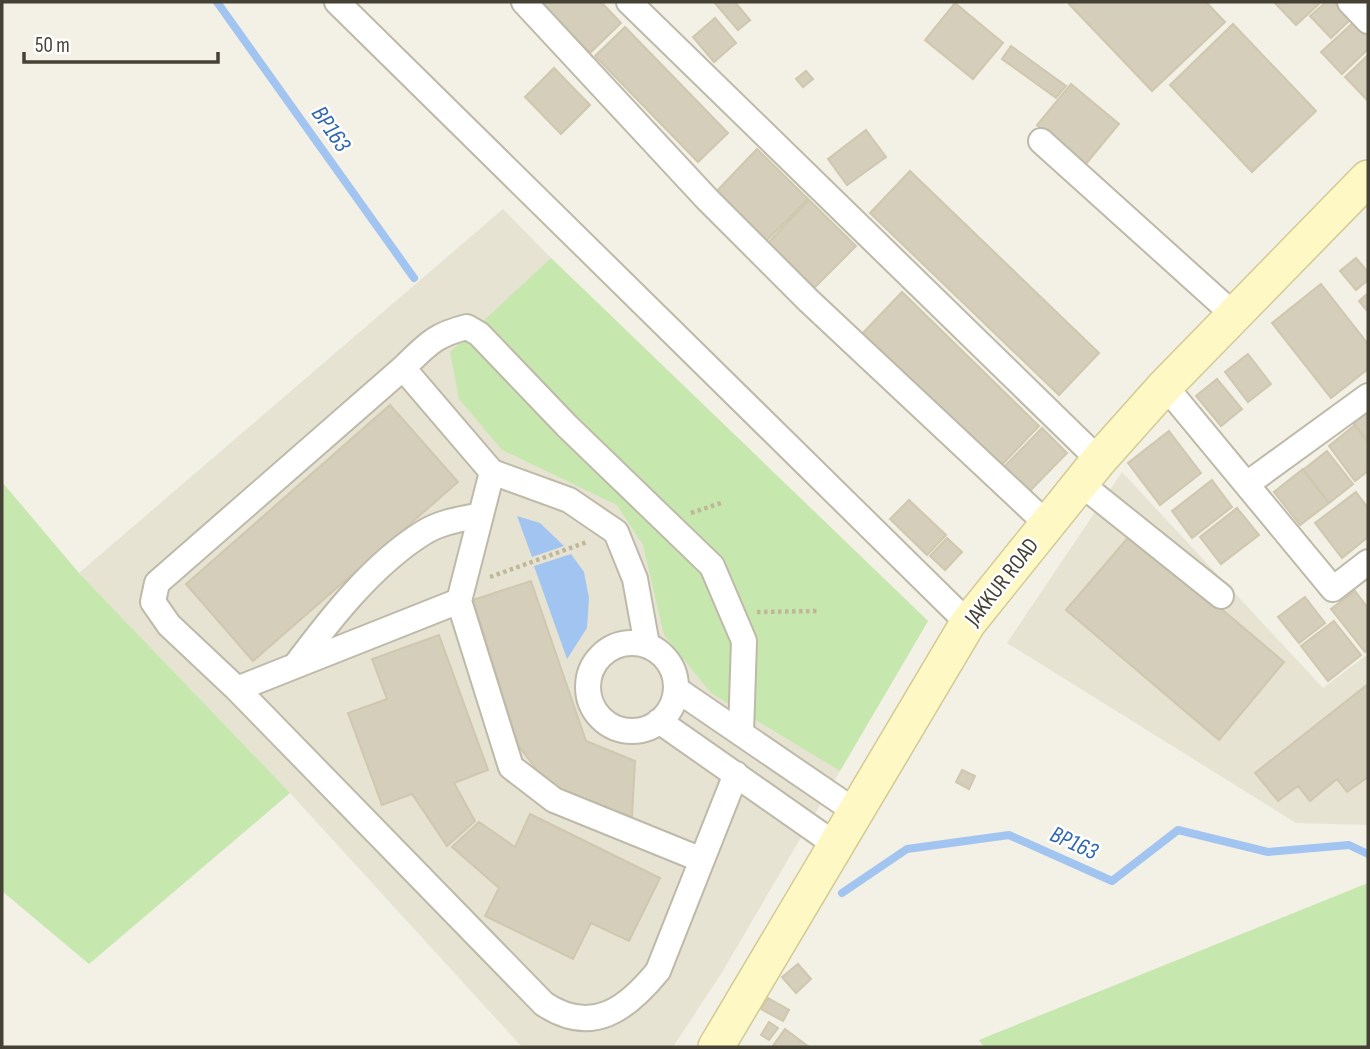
<svg xmlns="http://www.w3.org/2000/svg" width="1370" height="1049" font-family="'Sofia Sans Condensed',sans-serif">
	<style>
		.residential { fill: #e7e3d3 }
		.green { fill: #c6e7ae }
		.water { fill: #a1c5f0 }
		.lines { fill: none; stroke-linecap: round; stroke-linejoin: round }
		.stream { stroke: #a1c5f0; stroke-width: 8 }
		.building { fill: #d4cebb; stroke: #cfc7ae; stroke-width: 2 }
		.street-casing { stroke: #beb9a8; stroke-width: 28 }
		.secondary-casing { stroke: #d3ca95; stroke-width: 38 }
		.path { stroke: #c0b799; stroke-width: 4.5; stroke-dasharray: 3.5 3.5; stroke-linecap: butt }
		.street { stroke: #fff; stroke-width: 24 }
		.secondary { stroke: #fef8c4; stroke-width: 35 }
		.labels { text-anchor: middle; dominant-baseline: central; stroke-width: 5; stroke-linejoin: round; paint-order: stroke }
		.street-label { font-size: 23px; fill: #454135; stroke: #fff }
		.water-label { font-size: 24px; font-style: italic; fill: #2f68b0; stroke: #fff }
	</style>
	<rect width="100%" height="100%" fill="#f3f0e5"/>
	<path class="residential" d="M503,209L551,258L928,621L721,974L673,1047H522L290,793L79,573Z
		M1122,472L1323,688L1368,654V825L1296,823L1007,643Z"/>
	<path class="green" d="M551,258L928,621L840,771L711,693L664,635L643,545L617,505L502,450L459,399L450,352Z
		M2,482L79,573L290,793L89,964L2,891Z
		M1368,883V1047H984L979,1040Z"/>
	<path class="water" d="M517,516L540,523L564,546L532,557Z
		M571,554L584,572L589,598L587,628L567,659L534,566Z"/>
	<g class="lines">
		<path class="stream" d="M217,2L414,278
			M842,893L907,849L1009,835L1112,881L1178,830L1268,852L1349,845L1368,854"/>
	</g>
	<path class="building" d="M541,2H601L621,23L590,53Z
		M714,2H735L750,20L738,30Z
		M1071,2H1206L1225,22L1152,91L1069,4Z
		M1274,2H1321L1296,25Z
		M1326,2H1334L1351,19L1331,38L1310,16Z
		M955,3L1003,43L973,79L925,40Z
		M715,18L736,43L714,62L693,37Z
		M1355,21L1368,34V49L1342,74L1321,52Z
		M1233,24L1316,111L1252,172L1170,85Z
		M625,27L728,133L698,162L595,56Z
		M1011,46L1066,86L1056,98L1002,59Z
		M1368,55V101L1345,77Z
		M554,68L590,105L561,134L525,97Z
		M806,71L813,79L803,87L796,79Z
		M1071,84L1119,124L1085,165L1037,125Z
		M866,130L886,157L847,185L828,159Z
		M757,149L808,199L763,244L713,195Z
		M910,171L1099,353L1059,395L870,213Z
		M809,200L856,246L811,291L765,246Z
		M1356,258L1368,272V280L1356,290L1340,271Z
		M1321,284L1368,344V369L1331,398L1272,323Z
		M902,292L1039,426L997,470L860,336Z
		M1368,293V312L1359,301Z
		M1248,354L1271,384L1248,402L1225,372Z
		M1217,379L1242,409L1221,426L1196,396Z
		M390,405L458,482L253,661L186,584Z
		M1368,411V442L1353,423Z
		M1355,425L1368,442V471L1355,481L1329,446Z
		M1042,428L1067,453L1024,497L999,472Z
		M1169,431L1201,473L1160,505L1128,463Z
		M1327,451L1353,484L1329,503L1303,470Z
		M1303,469L1329,503L1300,525L1274,492Z
		M1212,480L1232,507L1192,538L1172,511Z
		M1356,492L1368,508V537L1342,558L1315,523Z
		M909,500L946,535L927,555L890,519Z
		M1237,508L1259,535L1221,564L1200,537Z
		M1132,533L1284,662L1219,740L1066,610Z
		M947,538L962,552L945,570L930,556Z
		M531,581L586,741L635,761L632,817L561,791L537,770L518,745L473,600Z
		M1355,591L1368,608V649L1365,652L1331,609Z
		M1305,597L1325,623L1299,643L1278,617Z
		M1334,621L1361,655L1328,681L1301,646Z
		M439,635L488,770L454,783L475,821L447,846L412,794L382,805L348,713L387,699L372,659Z
		M1368,684V777L1347,792L1337,779L1310,801L1298,786L1278,801L1255,773Z
		M962,770L975,776L969,789L956,782Z
		M530,814L660,878L629,941L591,923L573,959L485,916L499,888L452,847L479,822L515,847Z
		M798,964L811,979L796,993L782,977Z
		M768,998L789,1010L783,1021L761,1009Z
		M769,1022L778,1028L769,1040L761,1035Z
		M785,1029L809,1047H772Z"/>
	<g class="lines">
		<g class="street-casing">
			<path id="street" d="M337,2L968,623
				M524,2L707,199L809,301L1047,524
				M629,2L1099,460
				M1350,2L1368,21
				M1041,141L1234,315
				M403,368C427,345 434,335 467,327L479,334L567,426L712,566L744,641L741,733
				M1165,386L1333,589L1368,562
				M492,472L459,601L511,767L554,800L702,860
				M1080,483L1221,596
				M1247,484L1368,396
				M588 687a44 44 0 1 1 88 0a44 44 0 1 1-88 0Z
				M647,645L635,579L616,532L569,500L492,472L403,368L157,583L153,602L169,625L237,689L544,1004C592,1036 627,1009 658,971L736,774
				M295,666C331,618 372,565 423,533C440,522 461,519 481,515
				M237,689L459,601
				M676,689L856,812
				M659,721L836,845"/>
		</g>
		<g class="secondary-casing">
			<path id="secondary" d="M716,1047L968,623L1099,460L1165,386L1368,178"/>
		</g>
		<path class="path" d="M691,513L724,502
			M490,577L587,542
			M757,612L817,611"/>
		<use href="#street" class="street"/>
		<use href="#secondary" class="secondary"/>
	</g>
	<g class="labels">
		<g class="street-label">
			<text transform="translate(1002 582) rotate(-52)">JAKKUR ROAD</text>
		</g>
		<g class="water-label">
			<text transform="translate(331 129) rotate(55)">BP163</text>
			<text transform="translate(1074 843) rotate(24)">BP163</text>
		</g>
	</g>
	<rect width="1370" height="1049" fill="none" stroke="#454135" stroke-width="7"/>
	<path d="M24 52v10h194v-10" fill="none" stroke="#454135" stroke-width="3.5"/>
	<text x="35" y="52" font-size="21" fill="#454135" stroke="#ffffff" stroke-width="5" paint-order="stroke">50 m</text>
</svg>
